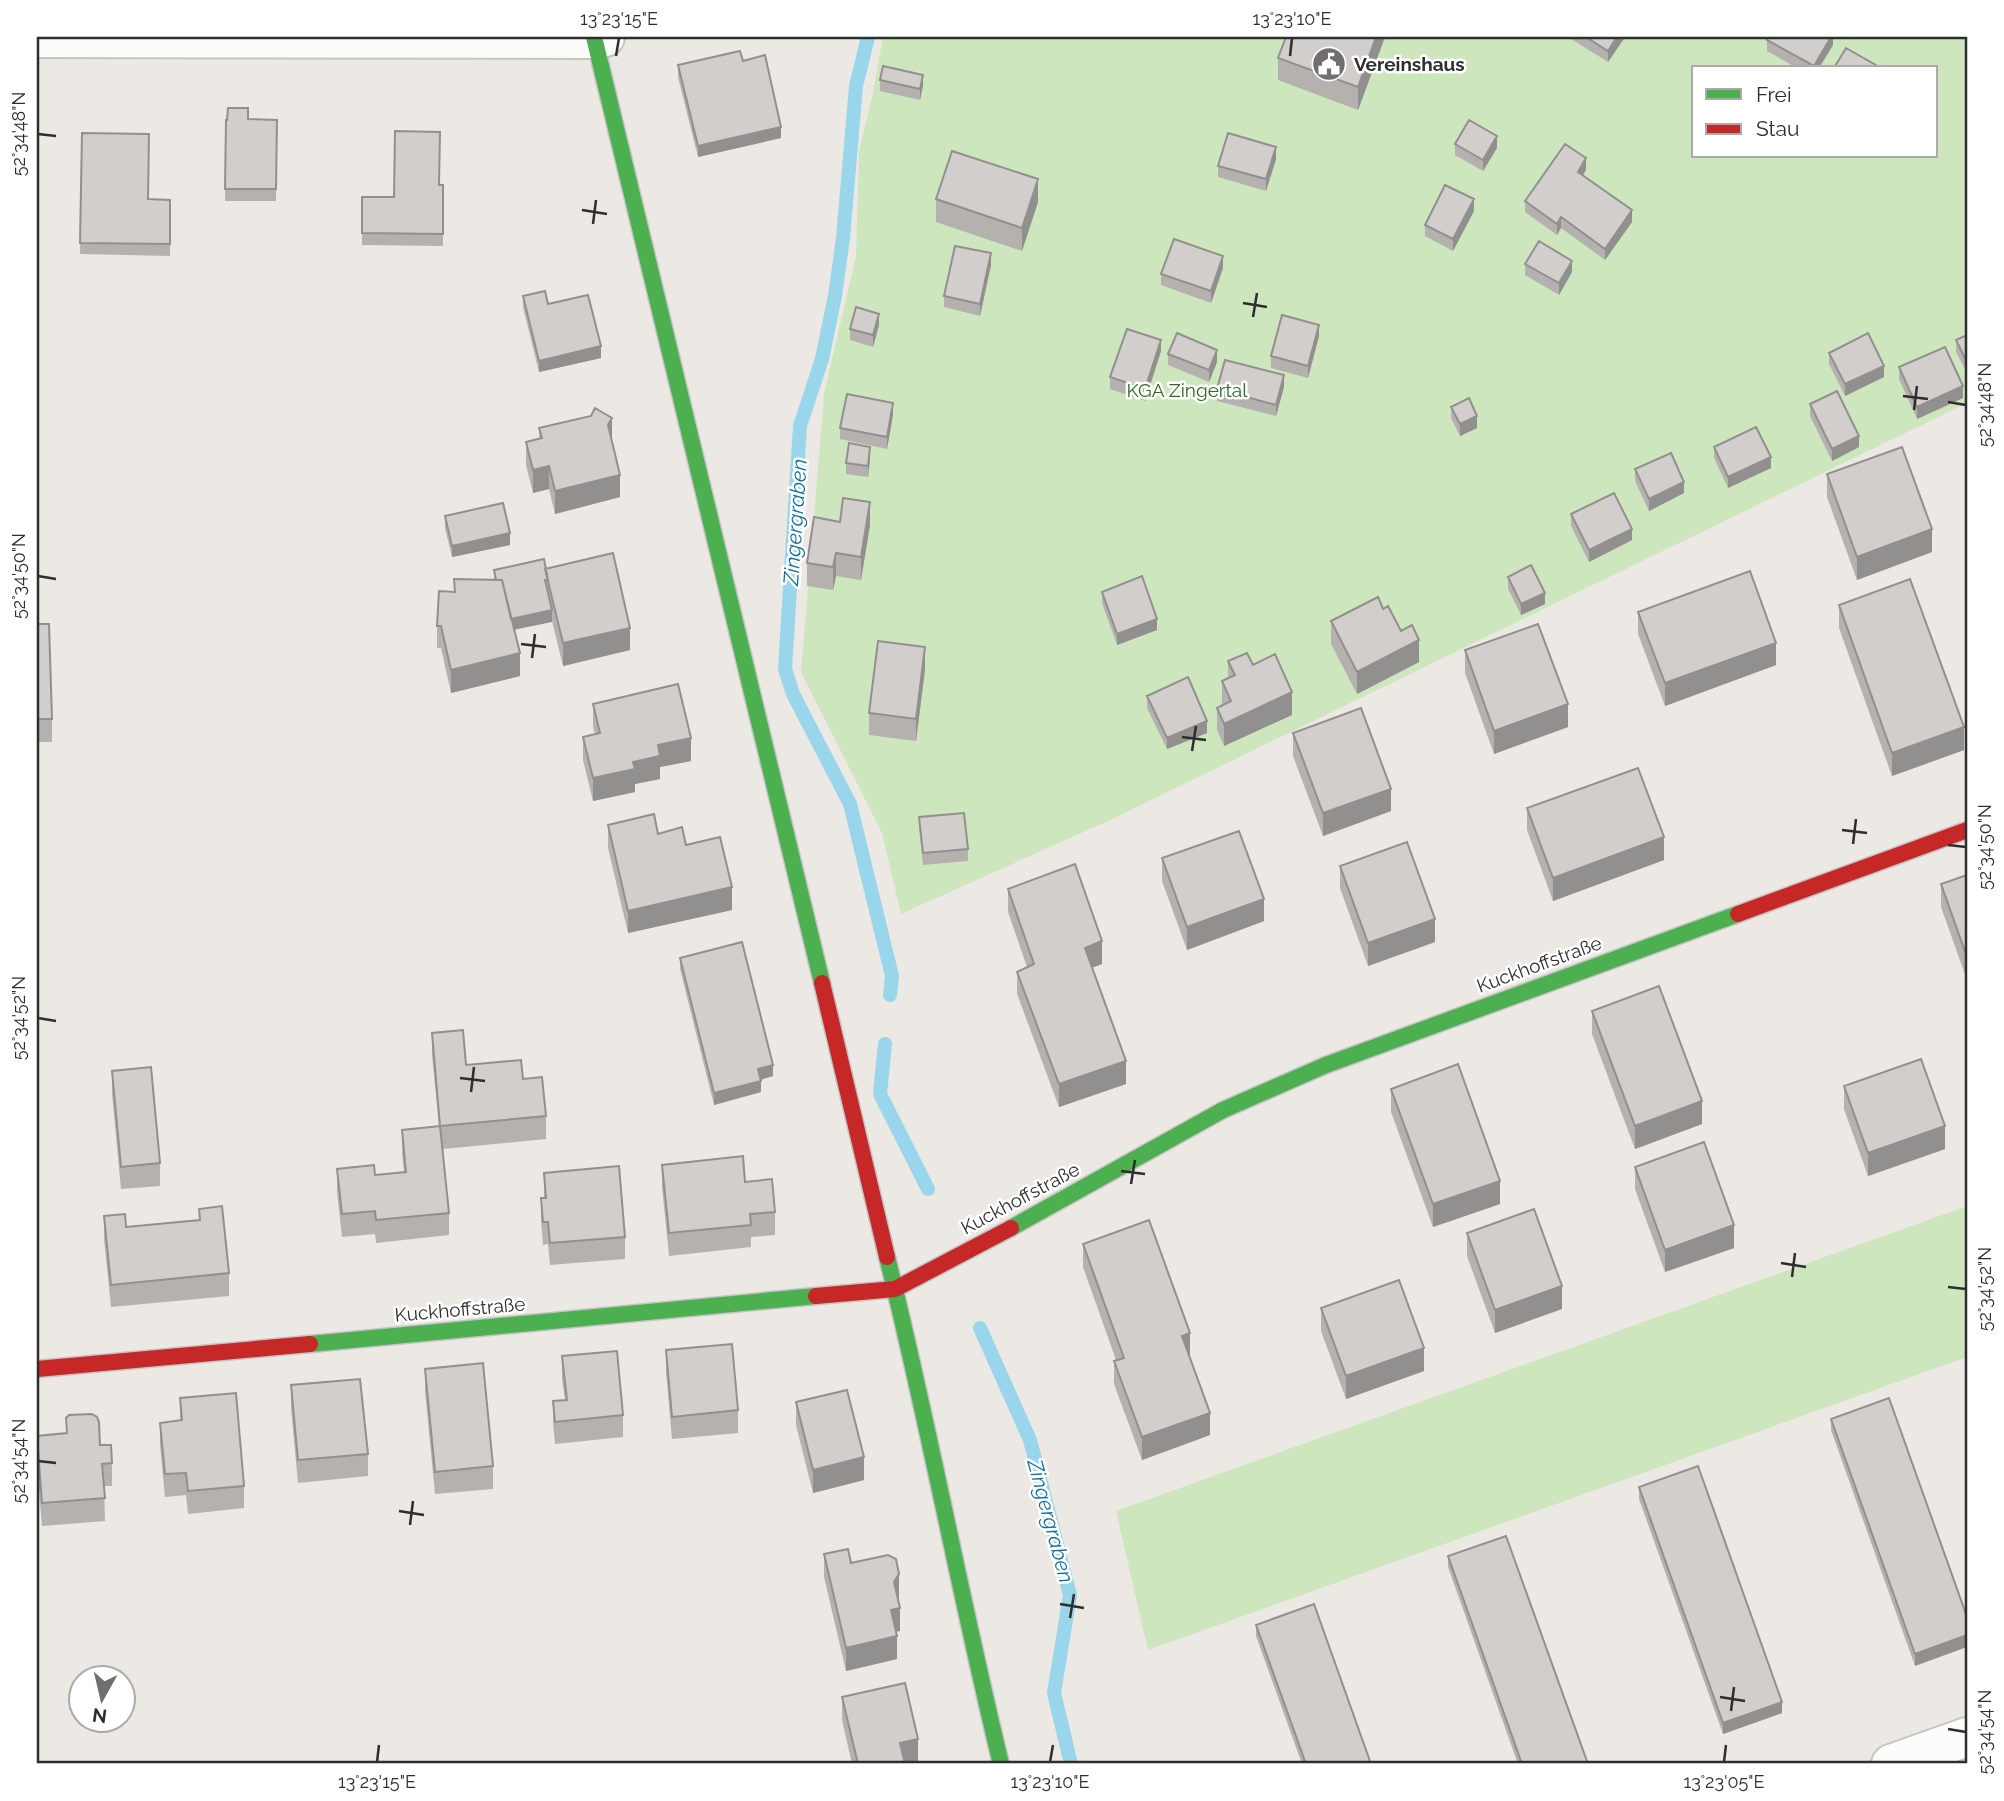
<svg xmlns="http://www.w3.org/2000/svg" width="2004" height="1801" font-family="Raleway,sans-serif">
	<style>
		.green { fill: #cee6be; fill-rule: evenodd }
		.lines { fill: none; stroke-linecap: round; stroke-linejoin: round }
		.stream { stroke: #99d6ec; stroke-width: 14 }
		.street-casing { stroke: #c5c4c5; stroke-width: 42 }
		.fast-casing { stroke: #c5c4c5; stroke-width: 19 }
		.jam-casing { stroke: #c5c4c5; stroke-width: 19 }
		.street { stroke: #fcfcfb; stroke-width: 38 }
		.fast { stroke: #4caf50; stroke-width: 16 }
		.jam { stroke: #c62828; stroke-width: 16 }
		.wall { fill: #b4b1af }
		.shaded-wall { fill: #92908e }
		.building { fill: #d1cecb; stroke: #92908e; stroke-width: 2 }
		.ticks { fill: none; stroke: #2e2e2e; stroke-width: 2.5 }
		.labels { text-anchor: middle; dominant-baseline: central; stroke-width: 5; stroke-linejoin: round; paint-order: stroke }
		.poi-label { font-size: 19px; font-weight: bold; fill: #2e2e2e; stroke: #fff; text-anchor: start }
		.park-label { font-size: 19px; fill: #2c6e1b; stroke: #fff }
		.street-label { font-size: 19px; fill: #2e2e2e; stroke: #fff }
		.water-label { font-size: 21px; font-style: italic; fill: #0d6fa3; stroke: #fff }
		.neatline { fill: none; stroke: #2e2e2e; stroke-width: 2.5 }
		.ticks-label { font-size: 18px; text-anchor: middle; fill: #2e2e2e }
	</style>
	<rect width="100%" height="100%" fill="#ece8e4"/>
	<path class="green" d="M883,37H1967V403L1108,821L901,914L882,833L801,672L824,394L856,256L859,151L873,93ZM1694,68H1936V156H1694Z
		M1967,1206V1357L1148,1650L1116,1511Z"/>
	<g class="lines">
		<path class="stream" d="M868,37L856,86L843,238L835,296L822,359L800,426L785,669L793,694L850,804L892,976L890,995
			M885,1044L880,1094L928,1189
			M980,1328L1030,1440L1070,1595L1054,1693L1071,1764"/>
		<g class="street-casing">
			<path id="street" d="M37,38L594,39L605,37
				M1891,1764L1967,1737"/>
		</g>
		<g class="fast-casing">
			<path id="fast" d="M594,37L822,983
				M1011,1228L1223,1110L1326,1065L1738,914
				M887,1257C929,1425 960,1596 1001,1764
				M310,1344L816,1296"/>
		</g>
		<g class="jam-casing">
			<path id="jam" d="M1738,914L1967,830
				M822,983L887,1257
				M816,1296L895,1289L1011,1228
				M37,1369L310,1344"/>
		</g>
		<use href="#street" class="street"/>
		<use href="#fast" class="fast"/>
		<use href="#jam" class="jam"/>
	</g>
	<path class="wall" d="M1385,37L1358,110L1278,80V58Z
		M1568,37H1625L1608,62Z
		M1833,37V45L1819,68H1797L1767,51V40Z
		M743,61L781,138L698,157L678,77V65Z
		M880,80L923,86L920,100L880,91Z
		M248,119L277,120L276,201H225L226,120Z
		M82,133L148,199L170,200V256L80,254Z
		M1455,144L1497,148L1483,171L1455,155Z
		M1276,159L1266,191L1218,177V166Z
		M1586,170L1583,175L1632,222L1605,260L1561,228L1557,235L1525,212V201Z
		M439,185H443V246L362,245V197H394Z
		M936,199L1038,202L1022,251L936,222Z
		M1474,211L1453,251L1425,236V225Z
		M1525,264L1572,272L1559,295L1525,275Z
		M991,265L980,316L944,307V296Z
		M1223,268L1211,303L1161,285V274Z
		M523,296L548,304L601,358L539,372L523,307Z
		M879,325L873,347L850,340V329Z
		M1967,335L1966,371L1956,352V340Z
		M1319,336L1308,378L1271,368V356Z
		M1161,351L1145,401L1110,389V377Z
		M1829,353L1884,377L1845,396L1829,364Z
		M1168,354L1217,362L1209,382L1168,365Z
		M1899,367L1963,398L1917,419L1899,379Z
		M1284,387L1276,416L1217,401V389Z
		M1810,404L1859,447L1832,461L1810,416Z
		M1451,407L1477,428L1460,436L1451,418Z
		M893,415L887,449L840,439V428Z
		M539,428L612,441L620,497L555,514L549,489L533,493L526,465V442L539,439Z
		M1714,447L1771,468L1728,488L1714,458Z
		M870,459L868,477L846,474V463Z
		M1635,469L1684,493L1649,511L1635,481Z
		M1827,474L1932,552L1857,580L1827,497Z
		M1571,514L1632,540L1589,562L1571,526Z
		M445,516L510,545L452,557L445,528Z
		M840,522L870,525L861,580L836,576L833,590L807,586V563Z
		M546,569L630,650L563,666L552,621L514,629L520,676L451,693L441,648H437V626L454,592L494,580V570Z
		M1508,577L1545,604L1521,615L1508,589Z
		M1102,592L1157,630L1117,645L1102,603Z
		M1839,605L1964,750L1892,776L1839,628Z
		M1383,609L1401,631L1419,662L1357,694L1331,644V621Z
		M1638,612L1776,665L1665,706L1638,634Z
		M37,624L52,719V742H37Z
		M1465,650L1568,727L1494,754L1465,673Z
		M1228,661L1253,665L1292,715L1224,746L1217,730V708L1222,705V681L1228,678Z
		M925,669L916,741L869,735V713Z
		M1147,696L1207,733L1167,749L1147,708Z
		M593,704L691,761L660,767V779L635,784V792L593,801L583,760V737L595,734L593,727Z
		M1293,733L1391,811L1323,836L1293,756Z
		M1527,808L1664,860L1553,901L1527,830Z
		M919,817L968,849V861L923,865L919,828Z
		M608,825L658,834L732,910L628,933L608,848Z
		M1162,858L1264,921L1187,950L1162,881Z
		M1340,866L1435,942L1368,966L1340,888Z
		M1967,875V980L1941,907V884Z
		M1008,889L1102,964L1092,968L1126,1084L1059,1107L1017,994V972L1027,967L1008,912Z
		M680,958L773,1076L761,1080V1092L714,1105L680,969Z
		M1592,1011L1702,1124L1635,1149L1592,1034Z
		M432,1033L466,1065L523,1079L546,1116V1139L443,1149L449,1213V1235L376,1243L375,1234L342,1237L337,1192V1169L375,1175L404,1173L402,1153V1130L439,1126L432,1055Z
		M112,1071L160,1163V1186L121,1189L112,1094Z
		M1844,1086L1945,1149L1868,1176L1844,1109Z
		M1391,1089L1500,1204L1433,1227L1391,1112Z
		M662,1165L745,1182L775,1212V1235L751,1237V1247L669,1256L662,1187Z
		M1635,1167L1734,1248L1665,1272L1635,1189Z
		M544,1173L625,1237V1259L550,1265L548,1244L543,1245L541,1220V1198H544Z
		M199,1209L229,1273V1296L111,1307L104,1239V1216L126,1227L199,1220Z
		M1467,1233L1562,1309L1495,1333L1467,1256Z
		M1083,1244L1190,1356L1210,1435L1142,1460L1114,1384V1361L1116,1360L1083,1267Z
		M1321,1308L1424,1371L1346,1399L1321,1331Z
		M666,1350L738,1410V1433L672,1439L666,1372Z
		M562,1356L623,1415V1437L555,1444L553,1423V1401L565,1400L562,1379Z
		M425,1369L493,1466V1489L435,1494L425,1391Z
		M291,1385L368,1454V1476L298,1483L291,1408Z
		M180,1398L244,1486V1508L188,1514L186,1495L165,1497L160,1445V1423L180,1421Z
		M796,1402L864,1480L813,1493L796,1425Z
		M66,1418L100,1445L112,1463V1486H104L105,1521L42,1526L37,1465V1436L66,1433Z
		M1831,1419L1967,1617L1915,1666L1831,1430Z
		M1639,1487L1782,1713L1723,1734L1639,1499Z
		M824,1554L851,1563L899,1597L898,1599L900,1631H896L897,1659L846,1671L824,1577Z
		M1448,1556L1588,1764H1518L1448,1567Z
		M1256,1625L1371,1764H1302L1256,1636Z
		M842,1697L918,1761L907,1764H852L842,1720Z"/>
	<path class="shaded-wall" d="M1376,37H1385L1358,110V87Z
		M1617,37H1625L1608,62V51Z
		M1831,37H1833V45L1819,68H1814V66Z
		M923,75V86L920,100V89Z
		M781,127V138L698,157V146Z
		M1497,136V148L1483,171V160Z
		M1276,147V159L1266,191V179Z
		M1586,158V170L1578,183V172Z
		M1038,179V202L1022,251V228Z
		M1474,199V211L1453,251V239Z
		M1632,210V222L1605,260V249Z
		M1561,217V228L1557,235V224Z
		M991,253V265L980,316V304Z
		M1223,256V268L1211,303V291Z
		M1572,261V272L1559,295V283Z
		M879,314V325L873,347V335Z
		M1319,325V336L1308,378V366Z
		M1161,340V351L1145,401V389Z
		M601,346V358L539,372V361Z
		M1217,350V362L1209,382V370Z
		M1884,366V377L1845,396V384Z
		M1284,375V387L1276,416V405Z
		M1963,386V398L1917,419V407Z
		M893,403V415L887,449V437Z
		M1477,416V428L1460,436V424Z
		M612,418V441L608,425Z
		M1859,436V447L1832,461V449Z
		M870,447V459L868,477V466Z
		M1771,457V468L1728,488V477Z
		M549,466V489L533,493V470Z
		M620,475V497L555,514V491Z
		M1684,482V493L1649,511V499Z
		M870,502V525L861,580V557Z
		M1632,529V540L1589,562V550Z
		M1932,529V552L1857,580V557Z
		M510,533V545L452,557V546Z
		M836,553V576L833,590V567Z
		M1545,593V604L1521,615V604Z
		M552,610V622L508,631V619Z
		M1157,619V630L1117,645V634Z
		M630,628V650L563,666V643Z
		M1419,640V662L1357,694V672Z
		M1776,643V665L1665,706V683Z
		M925,647V669L916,741V719Z
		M520,653V676L451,693V670Z
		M1292,692V715L1224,746V724Z
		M1568,704V727L1494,754V731Z
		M1207,721V733L1167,749V738Z
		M1964,727V750L1892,776V753Z
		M691,738V761L660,767V779L635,784V792L593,801V778L658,745Z
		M1391,789V811L1323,836V813Z
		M1664,837V860L1553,901V878Z
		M732,887V910L628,933V911Z
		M1264,899V921L1187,950V927Z
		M1435,919V942L1368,966V943Z
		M1102,941V964L1085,970V948Z
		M1126,1061V1084L1059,1107V1084Z
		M773,1065V1076L758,1080V1069Z
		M761,1081V1092L714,1105V1093Z
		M1702,1101V1124L1635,1149V1126Z
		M1945,1126V1149L1868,1176V1153Z
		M1500,1181V1204L1433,1227V1204Z
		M1734,1225V1248L1665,1272V1250Z
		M1562,1286V1309L1495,1333V1310Z
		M1190,1333V1356L1182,1359V1336Z
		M1424,1348V1371L1346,1399V1376Z
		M1210,1413V1435L1142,1460V1437Z
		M864,1457V1480L813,1493V1470Z
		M899,1574V1597L894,1604V1582Z
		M900,1608V1631L891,1633V1610Z
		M1967,1635V1647L1915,1666V1654Z
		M897,1636V1659L846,1671V1648Z
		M1782,1702V1713L1723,1734V1723Z
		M918,1739V1761L907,1764H900V1743Z"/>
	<path class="building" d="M1286,37H1376L1358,87L1278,58Z
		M1586,37H1617L1608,51Z
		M1769,37H1831L1814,66L1767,40Z
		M1846,48L1881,68H1834Z
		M740,51L743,61L765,55L781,127L698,146L678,65Z
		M883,66L923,75L920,89L880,80Z
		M228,108H248V119L277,120L276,189H225L226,120H227Z
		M1469,120L1497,136L1483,160L1455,144Z
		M395,131L440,132L439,185H443V234L362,233V197H394Z
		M82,133L149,134L148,199L170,200V244L80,243Z
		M1228,133L1276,147L1266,179L1218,166Z
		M1565,144L1586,158L1578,172L1632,210L1605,249L1561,217L1557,224L1525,201Z
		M952,151L1038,179L1022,228L936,199Z
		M1445,185L1474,199L1453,239L1425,225Z
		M1174,239L1223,256L1211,291L1161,274Z
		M1539,241L1572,261L1559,283L1525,264Z
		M955,246L991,253L980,304L944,296Z
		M545,291L548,304L588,295L601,346L539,361L523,296Z
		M856,307L879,314L873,335L850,329Z
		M1282,315L1319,325L1308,366L1271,356Z
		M1127,329L1161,340L1145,389L1110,377Z
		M1177,333L1217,350L1209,370L1168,354Z
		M1868,333L1884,366L1845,384L1829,353Z
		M1967,335V359L1966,360L1956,340Z
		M1945,347L1963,386L1917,407L1899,367Z
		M1225,360L1284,375L1276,405L1217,389Z
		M1837,391L1859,436L1832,449L1810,404Z
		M847,394L893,403L887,437L840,428Z
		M1469,398L1477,416L1460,424L1451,407Z
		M595,408L612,418L608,425L620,475L555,491L549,466L533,470L526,442L542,438L539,428L591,416Z
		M1756,427L1771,457L1728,477L1714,447Z
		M849,443L870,447L868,466L846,463Z
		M1902,447L1932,529L1857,557L1827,474Z
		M1671,453L1684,482L1649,499L1635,469Z
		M1614,493L1632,529L1589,550L1571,514Z
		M843,498L870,502L861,557L836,553L833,567L807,563L814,517L840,522Z
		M503,503L510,533L452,546L445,516Z
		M613,553L630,628L563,643L545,569Z
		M544,559L548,580H545L552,610L511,619L502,580H496L494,570Z
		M1531,565L1545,593L1521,604L1508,577Z
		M1750,571L1776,643L1665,683L1638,612Z
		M1142,576L1157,619L1117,634L1102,592Z
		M454,579L502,580L520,653L451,670L441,626H437L439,591L455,592Z
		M1910,579L1964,727L1892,753L1839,605Z
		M1378,597L1383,609L1388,606L1401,631L1412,625L1419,640L1357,672L1331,621Z
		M37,624H49L52,719H37Z
		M1538,624L1568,704L1494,731L1465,650Z
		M878,641L925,647L916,719L869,713Z
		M1247,653L1253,665L1275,654L1292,692L1224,724L1217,708L1231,701L1222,681L1235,675L1228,661Z
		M1188,677L1207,721L1167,738L1147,696Z
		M678,684L691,738L658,745L660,756L633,762L635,769L593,778L583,737L600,733L593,704Z
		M1361,708L1391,789L1323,813L1293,733Z
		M1638,768L1664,837L1553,878L1527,808Z
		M964,813L968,849L923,853L919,817Z
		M654,814L658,834L682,827L686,845L720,837L732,887L628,911L608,825Z
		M1239,831L1264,899L1187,927L1162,858Z
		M1407,842L1435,919L1368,943L1340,866Z
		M1075,864L1102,941L1085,948L1126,1061L1059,1084L1017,972L1034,964L1008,889Z
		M1967,875V957L1941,884Z
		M742,942L773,1065L758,1069L761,1081L714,1093L680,958Z
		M1659,986L1702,1101L1635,1126L1592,1011Z
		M463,1030L466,1065L521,1060L523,1079L542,1077L546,1116L440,1126L432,1033Z
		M1921,1059L1945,1126L1868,1153L1844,1086Z
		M1458,1064L1500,1181L1433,1204L1391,1089Z
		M151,1067L160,1163L121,1167L112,1071Z
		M440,1126L449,1213L376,1220L375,1211L342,1214L337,1169L374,1165L375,1175L406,1172L402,1130Z
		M1704,1142L1734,1225L1665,1250L1635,1167Z
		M743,1156L745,1182L772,1179L775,1212L750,1214L751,1225L669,1233L662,1165Z
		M619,1166L625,1237L550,1243L548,1222H543L541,1198H546L544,1173Z
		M222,1206L229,1273L111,1285L104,1216L125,1214L126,1227L200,1220L199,1209Z
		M1534,1209L1562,1286L1495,1310L1467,1233Z
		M1149,1220L1190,1333L1182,1336L1210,1413L1142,1437L1114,1361L1124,1358L1083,1244Z
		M1399,1280L1424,1348L1346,1376L1321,1308Z
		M732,1344L738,1410L672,1417L666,1350Z
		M617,1351L623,1415L555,1422L553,1401L567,1400L562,1356Z
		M483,1363L493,1466L435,1472L425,1369Z
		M360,1379L368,1454L298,1460L291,1385Z
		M847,1390L864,1457L813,1470L796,1402Z
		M236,1393L244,1486L188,1491L186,1473L165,1474L160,1423L182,1420L180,1398Z
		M1889,1398L1967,1617V1635L1915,1654L1831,1419Z
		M92,1414L97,1417L99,1422L100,1445H111L112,1463L102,1464L105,1498L42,1503L37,1436L67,1433L66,1418L69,1415Z
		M1698,1466L1782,1702L1723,1723L1639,1487Z
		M1506,1536L1588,1764H1522L1448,1556Z
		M848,1549L851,1563L888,1555L896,1559L899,1574L894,1582L900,1608L891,1610L897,1636L846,1648L824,1554Z
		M1314,1604L1371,1764H1306L1256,1625Z
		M905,1683L918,1739L900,1743L905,1764H883L882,1762L870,1764H858L842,1697Z"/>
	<path class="ticks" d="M616,56L619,38M1290,56L1292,38M38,134L56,136M582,210L607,214M593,224L596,200M1243,303L1267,307M1253,317L1257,293M1903,396L1928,399M1948,402L1966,405M1914,410L1917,386M38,576L56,579M521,644L546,647M532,658L535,634M1182,737L1206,740M1192,751L1196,726M1842,830L1867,833M1853,844L1856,819M1948,845L1966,847M38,1018L56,1021M460,1078L485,1081M471,1092L474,1067M1121,1171L1145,1174M1131,1184L1135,1160M1781,1263L1806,1267M1792,1277L1795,1253M1948,1287L1966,1289M38,1461L56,1463M399,1511L424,1515M410,1525L413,1501M1060,1604L1084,1608M1070,1618L1074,1594M1720,1697L1745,1701M1731,1711L1734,1687M1948,1729L1966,1732M377,1762L379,1745M1050,1762L1053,1745M1724,1762L1726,1745"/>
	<defs>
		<g id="civic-disc" transform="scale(1.75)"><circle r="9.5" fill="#706f6e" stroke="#fff"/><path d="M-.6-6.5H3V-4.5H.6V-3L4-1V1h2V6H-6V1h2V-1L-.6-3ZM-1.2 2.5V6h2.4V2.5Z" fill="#fff"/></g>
	</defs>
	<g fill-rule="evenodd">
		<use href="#civic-disc" x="1329" y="64"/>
	</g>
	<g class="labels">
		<g class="poi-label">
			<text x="1354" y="64">Vereinshaus</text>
		</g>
		<g class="park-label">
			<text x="1187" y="390">KGA Zingertal</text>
		</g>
		<g class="street-label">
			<text transform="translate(1539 964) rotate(-20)">Kuckhoffstraße</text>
			<text transform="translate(1020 1198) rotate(-28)">Kuckhoffstraße</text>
			<text transform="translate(460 1309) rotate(-5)">Kuckhoffstraße</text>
		</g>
		<g class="water-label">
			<text transform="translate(795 522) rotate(-86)">Zingergraben</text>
			<text transform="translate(1051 1521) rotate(75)">Zingergraben</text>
		</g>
	</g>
	<rect width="2004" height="1801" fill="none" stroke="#ffffff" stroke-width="77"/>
	<rect x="1692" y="66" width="245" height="91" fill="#ffffff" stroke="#ababab" stroke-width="2"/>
	<rect x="1706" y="89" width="35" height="10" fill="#4caf50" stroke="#ababab" stroke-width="2"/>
	<text x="1756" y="102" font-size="21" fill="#2e2e2e">Frei</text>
	<rect x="1706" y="124" width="35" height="10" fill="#c62828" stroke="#ababab" stroke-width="2"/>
	<text x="1756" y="136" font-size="21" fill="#2e2e2e">Stau</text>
	<g transform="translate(102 1699) rotate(188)"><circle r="33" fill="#ffffff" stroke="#ababab" stroke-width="2"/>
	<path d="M0-5L12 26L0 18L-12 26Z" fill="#706f6e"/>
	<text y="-10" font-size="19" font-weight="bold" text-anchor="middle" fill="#2e2e2e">N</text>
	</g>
	<rect x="38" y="38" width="1928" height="1724" class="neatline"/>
	<g class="ticks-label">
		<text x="619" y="25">13°23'15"E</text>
		<text x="1292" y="25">13°23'10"E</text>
		<text transform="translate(19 134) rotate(-90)" y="6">52°34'48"N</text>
		<text transform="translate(1985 405) rotate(-90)" y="6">52°34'48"N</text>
		<text transform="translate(19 576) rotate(-90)" y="6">52°34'50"N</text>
		<text transform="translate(1985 847) rotate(-90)" y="6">52°34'50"N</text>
		<text transform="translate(19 1018) rotate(-90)" y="6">52°34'52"N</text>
		<text transform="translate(1985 1289) rotate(-90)" y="6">52°34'52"N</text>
		<text transform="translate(19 1461) rotate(-90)" y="6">52°34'54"N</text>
		<text transform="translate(1985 1732) rotate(-90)" y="6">52°34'54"N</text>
		<text x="377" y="1788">13°23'15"E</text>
		<text x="1050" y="1788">13°23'10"E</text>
		<text x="1724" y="1788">13°23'05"E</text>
	</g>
</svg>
